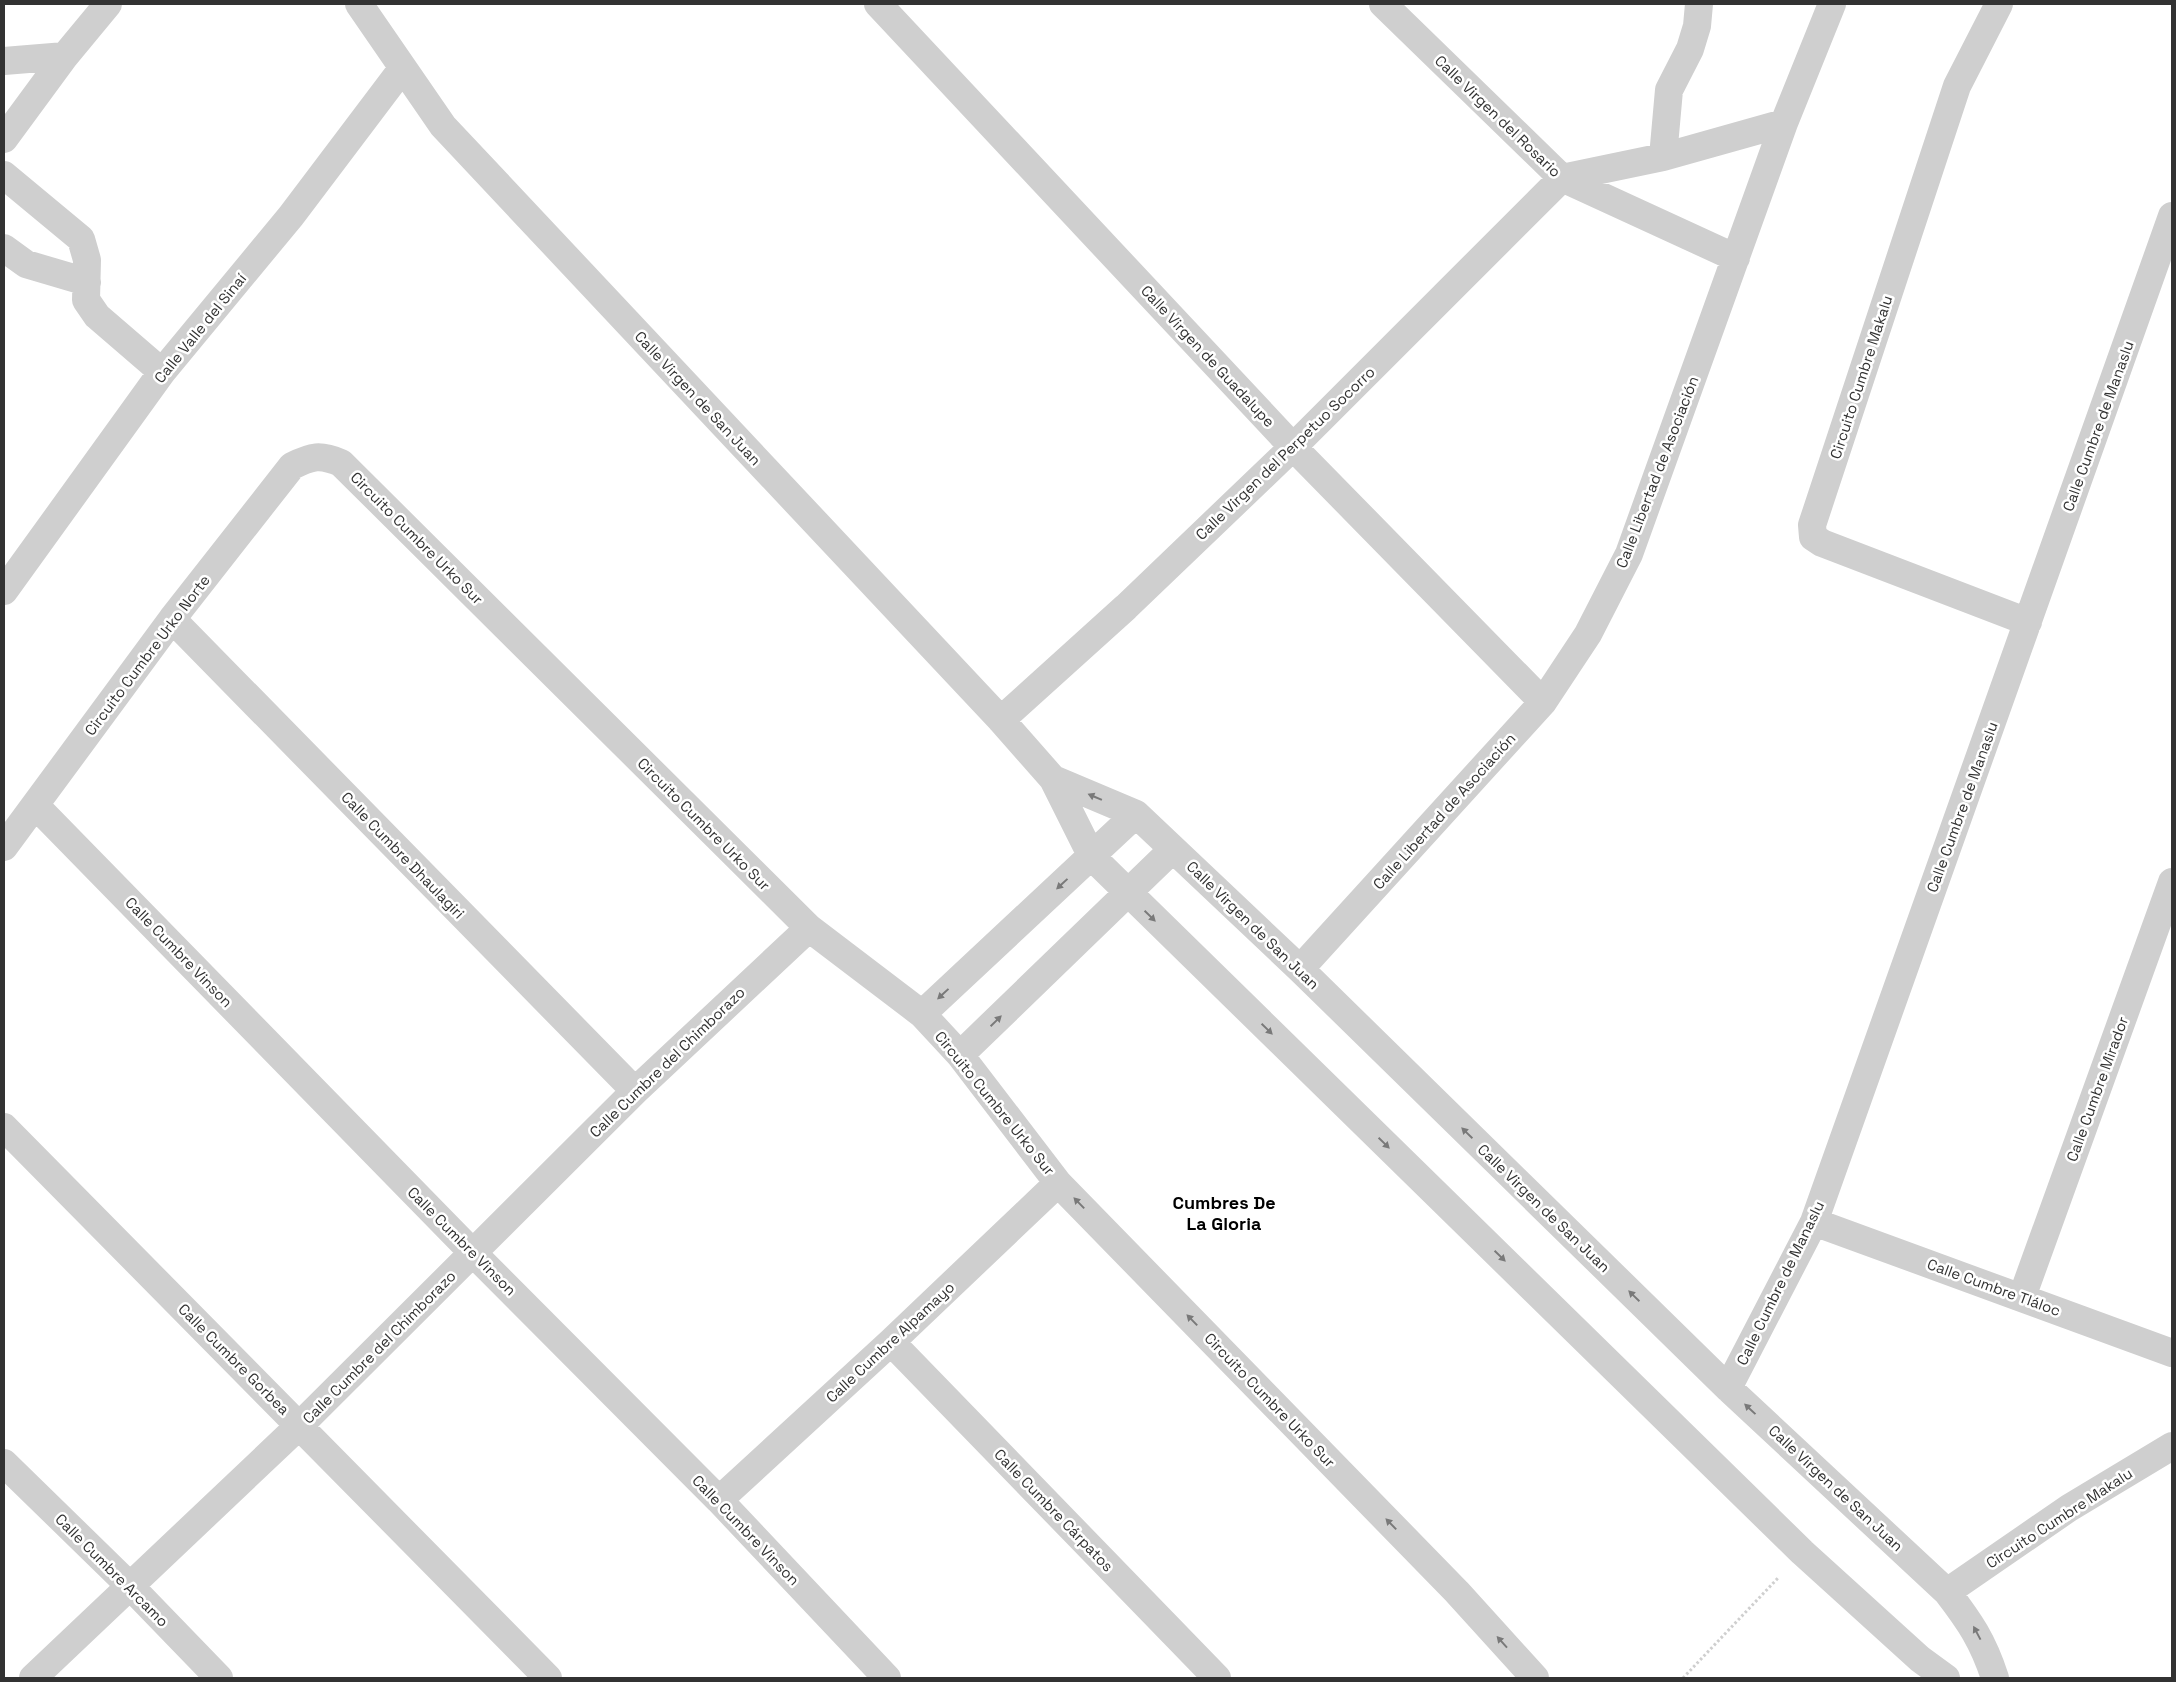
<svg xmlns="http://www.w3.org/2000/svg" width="2176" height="1682" font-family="'Space Grotesk',sans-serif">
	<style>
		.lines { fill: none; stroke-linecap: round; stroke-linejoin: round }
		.path { stroke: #cfcfcf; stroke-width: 3; stroke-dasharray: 2.5 2.5; stroke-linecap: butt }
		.minor { stroke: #cfcfcf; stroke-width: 28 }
		.oneway { fill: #797979 }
		.labels { text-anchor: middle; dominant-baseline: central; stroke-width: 5; stroke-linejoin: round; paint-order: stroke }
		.street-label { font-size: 15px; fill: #323232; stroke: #fff }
		.quarter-label { font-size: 18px; font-weight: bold; fill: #000; stroke: #fff }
	</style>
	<rect width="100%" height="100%" fill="#fff"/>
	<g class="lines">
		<path class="path" d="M1683,1678L1779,1577"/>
		<path class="minor" d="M359,4L443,126L1001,720L1053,779L1092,857L1802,1552L1920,1659L1946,1678
			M878,4L1293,447L1543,702
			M1383,4L1562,178L1736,258
			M1999,4L1957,86L1812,525L1813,537L1822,543L2028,622
			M4,61L65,56
			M4,139L65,56L108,4
			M1663,157L1669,90L1690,49L1697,26L1699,4
			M4,175L81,239L87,260L86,300L97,316L162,372
			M4,248L26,264L87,282
			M4,591L162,372L291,216L402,69
			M172,619L635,1091
			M1001,720L1126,607L1293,447L1562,178L1663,157L1784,123
			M1053,779L1136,814L1300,969L1728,1388L1947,1592C1970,1622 1983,1641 1995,1678
			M36,806L473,1253L719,1500L887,1678
			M4,847L172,619L292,466C312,456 320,454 341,463L809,928L922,1014L960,1055L1058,1183L1457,1592L1535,1678
			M1300,969L1543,702L1588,634L1629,554L1784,123L1832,4
			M922,1014L1136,814
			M960,1055L1173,849
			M4,1127L548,1678
			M1814,1222L2172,1353
			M2022,1297L2172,882
			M891,1342L1217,1678
			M1728,1388L1814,1222L2172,216
			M4,1463L130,1586L219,1678
			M719,1500L891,1342L1058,1183
			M1947,1592L2069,1508L2172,1446
			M33,1678L300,1425L635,1091L809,928"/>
	</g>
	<defs><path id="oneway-solid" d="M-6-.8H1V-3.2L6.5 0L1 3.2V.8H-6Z" transform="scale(1.25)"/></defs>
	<g class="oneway">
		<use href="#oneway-solid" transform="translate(1095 797) rotate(-157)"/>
		<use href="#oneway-solid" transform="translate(1062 884) rotate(137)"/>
		<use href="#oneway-solid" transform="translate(1150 916) rotate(44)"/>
		<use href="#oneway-solid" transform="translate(943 994) rotate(137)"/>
		<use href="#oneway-solid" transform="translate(996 1021) rotate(-44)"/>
		<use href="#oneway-solid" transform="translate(1267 1029) rotate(44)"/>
		<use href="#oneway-solid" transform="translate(1467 1133) rotate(-136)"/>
		<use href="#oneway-solid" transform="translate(1384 1143) rotate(44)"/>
		<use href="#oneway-solid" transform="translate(1079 1203) rotate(-134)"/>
		<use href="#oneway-solid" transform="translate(1500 1256) rotate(44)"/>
		<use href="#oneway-solid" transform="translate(1634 1296) rotate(-136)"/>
		<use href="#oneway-solid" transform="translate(1192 1320) rotate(-134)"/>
		<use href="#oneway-solid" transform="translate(1750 1409) rotate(-137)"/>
		<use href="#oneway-solid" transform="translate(1391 1524) rotate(-134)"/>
		<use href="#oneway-solid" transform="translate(1977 1633) rotate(-118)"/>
		<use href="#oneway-solid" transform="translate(1502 1642) rotate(-132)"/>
	</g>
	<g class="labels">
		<g class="street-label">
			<text transform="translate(1498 116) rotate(44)">Calle Virgen del Rosario</text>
			<text transform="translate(200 328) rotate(-51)">Calle Valle del Sinaí</text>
			<text transform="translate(1208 356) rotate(47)">Calle Virgen de Guadalupe</text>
			<text transform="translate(1861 377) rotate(-72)">Circuito Cumbre Makalu</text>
			<text transform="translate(698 398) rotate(47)">Calle Virgen de San Juan</text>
			<text transform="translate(2098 426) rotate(-70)">Calle Cumbre de Manaslu</text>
			<text transform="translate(1285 453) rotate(-44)">Calle Virgen del Perpetuo Socorro</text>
			<text transform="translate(1657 472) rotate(-69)">Calle Libertad de Asociación</text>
			<text transform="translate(417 538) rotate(45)">Circuito Cumbre Urko Sur</text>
			<text transform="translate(147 655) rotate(-53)">Circuito Cumbre Urko Norte</text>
			<text transform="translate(1962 807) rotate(-70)">Calle Cumbre de Manaslu</text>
			<text transform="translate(1444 811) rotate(-48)">Calle Libertad de Asociación</text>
			<text transform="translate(704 824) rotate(45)">Circuito Cumbre Urko Sur</text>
			<text transform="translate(403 855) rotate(46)">Calle Cumbre Dhaulagiri</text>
			<text transform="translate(1253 925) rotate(44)">Calle Virgen de San Juan</text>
			<text transform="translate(179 952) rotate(46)">Calle Cumbre Vinson</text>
			<text transform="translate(667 1062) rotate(-44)">Calle Cumbre del Chimborazo</text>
			<text transform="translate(2097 1089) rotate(-70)">Calle Cumbre Mirador</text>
			<text transform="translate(995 1103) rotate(51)">Circuito Cumbre Urko Sur</text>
			<text transform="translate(1544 1208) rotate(44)">Calle Virgen de San Juan</text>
			<text transform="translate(462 1241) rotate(45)">Calle Cumbre Vinson</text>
			<text transform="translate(1780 1283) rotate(-64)">Calle Cumbre de Manaslu</text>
			<text transform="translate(1994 1287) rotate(20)">Calle Cumbre Tláloc</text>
			<text transform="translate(890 1342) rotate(-43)">Calle Cumbre Alpamayo</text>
			<text transform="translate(379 1347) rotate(-45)">Calle Cumbre del Chimborazo</text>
			<text transform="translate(234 1359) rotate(45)">Calle Cumbre Gorbea</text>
			<text transform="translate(1270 1400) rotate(46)">Circuito Cumbre Urko Sur</text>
			<text transform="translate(1836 1488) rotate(43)">Calle Virgen de San Juan</text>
			<text transform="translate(1054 1510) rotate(46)">Calle Cumbre Cárpatos</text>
			<text transform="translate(2059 1518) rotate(-33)">Circuito Cumbre Makalu</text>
			<text transform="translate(746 1530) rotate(46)">Calle Cumbre Vinson</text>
			<text transform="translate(112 1570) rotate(45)">Calle Cumbre Arcamo</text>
		</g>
		<g class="quarter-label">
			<text x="1224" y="1202">Cumbres De<tspan x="1224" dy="21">La Gloria</tspan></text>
		</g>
	</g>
	<rect width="2176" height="1682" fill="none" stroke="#323232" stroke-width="10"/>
</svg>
